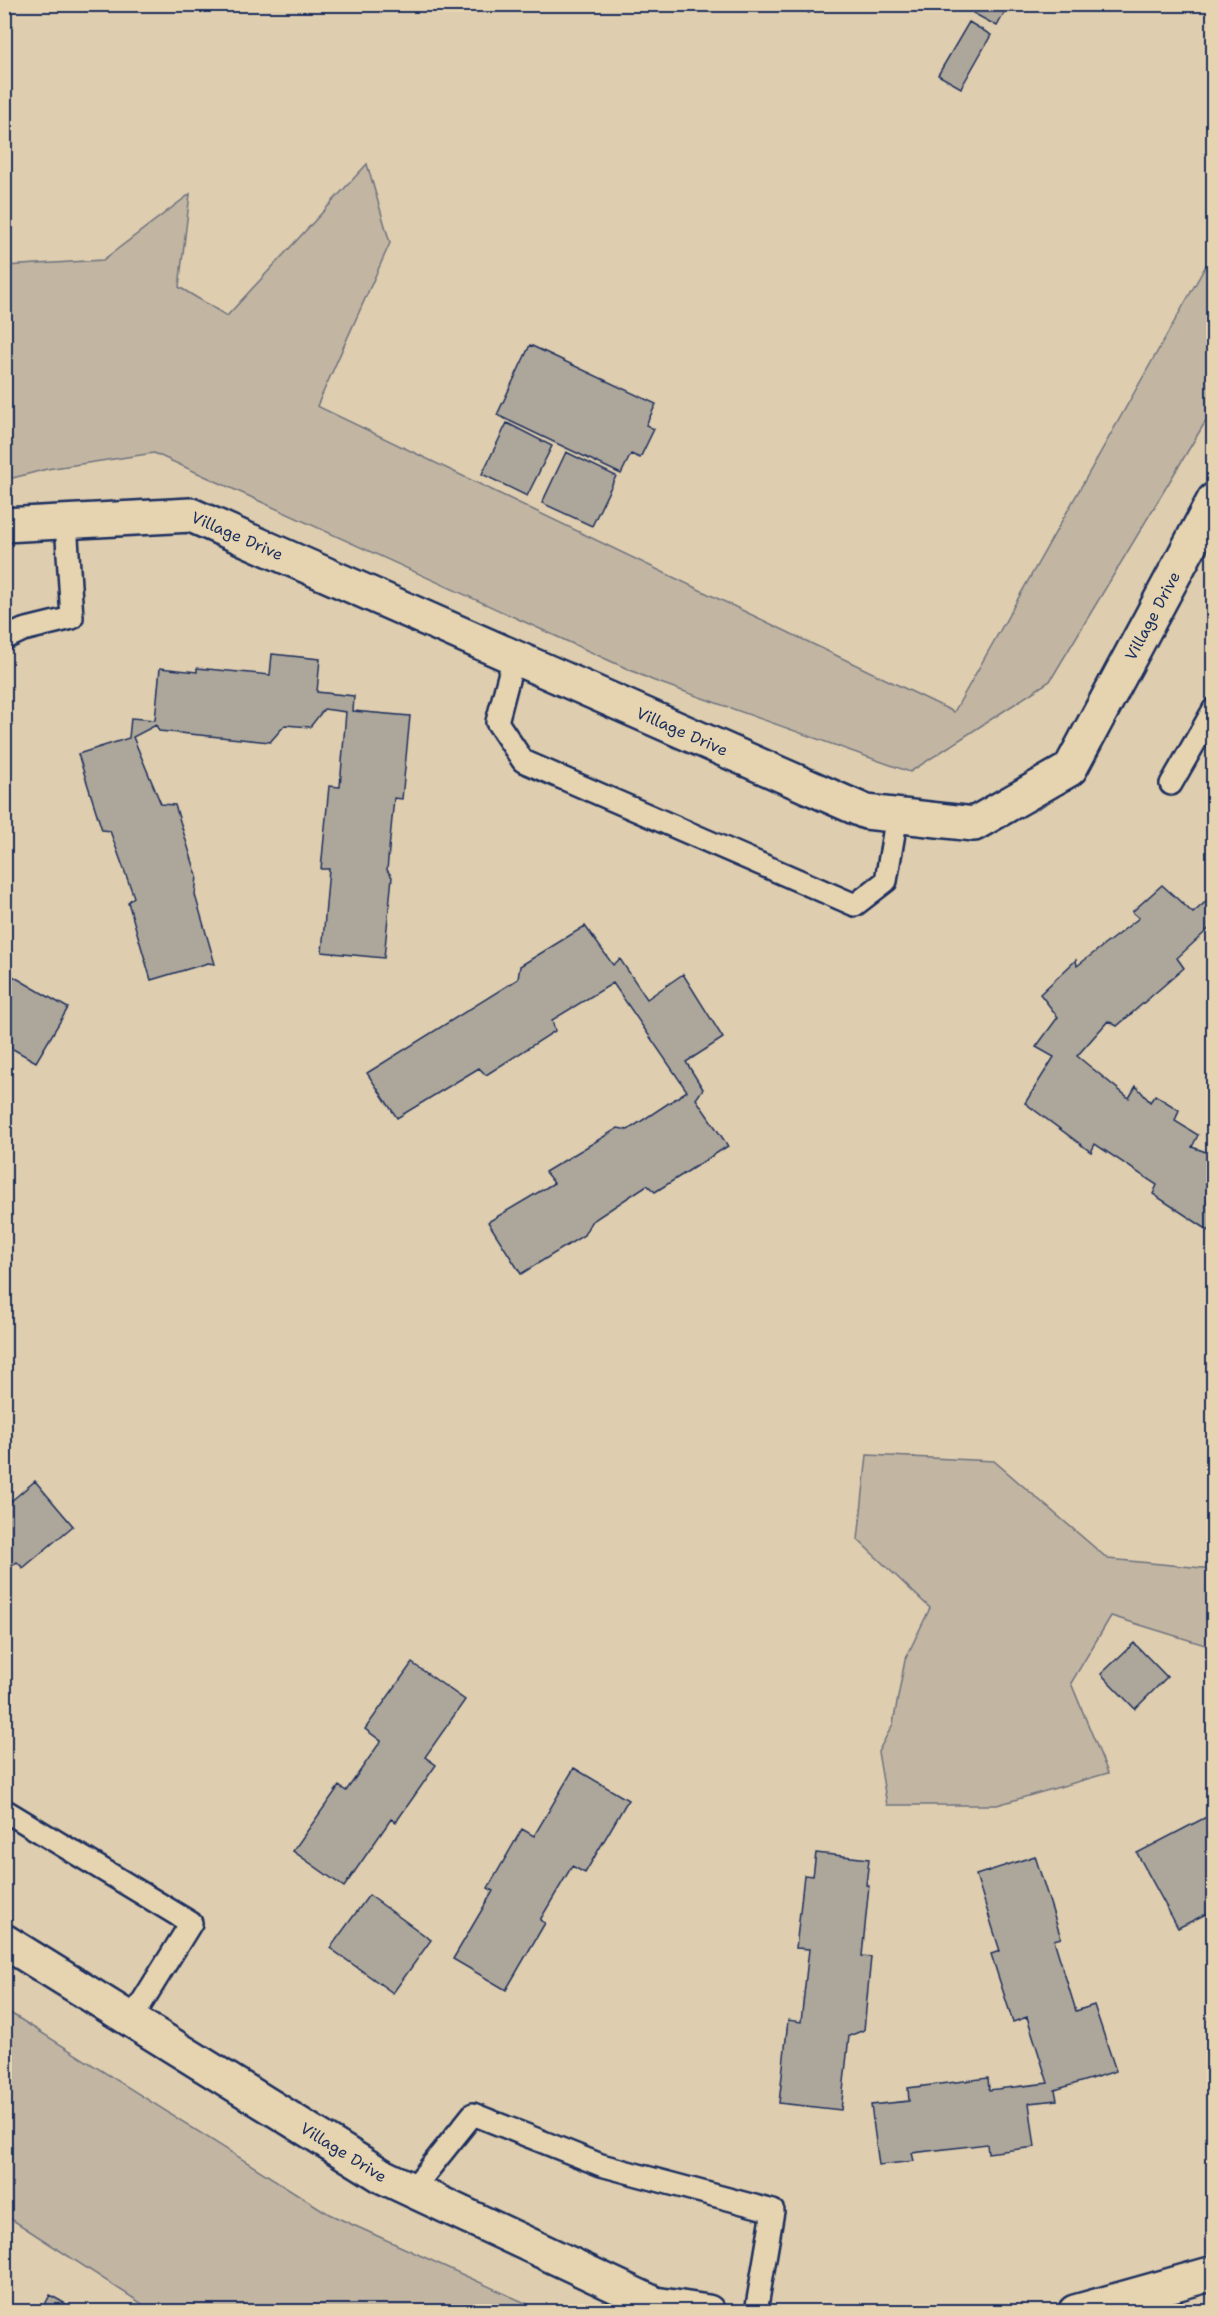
<svg xmlns="http://www.w3.org/2000/svg" width="1218" height="2316" font-family="'Shantell Sans',sans-serif">
	<style>
		.green { fill: #c2b6a2; stroke: #6e7280; stroke-width: 1.5 }
		.building { fill: #ada69a; stroke: #1b2f5e; stroke-width: 1.5 }
		.lines { fill: none; stroke-linecap: round; stroke-linejoin: round }
		.service-casing { stroke: #1b2f5e; stroke-width: 26 }
		.minor-casing { stroke: #1b2f5e; stroke-width: 38 }
		.service { stroke: #e6d4b1; stroke-width: 21 }
		.minor { stroke: #e6d4b1; stroke-width: 33 }
		.labels { text-anchor: middle; dominant-baseline: central; stroke-width: 4.5; stroke-linejoin: round; paint-order: stroke }
		.street-label { font-size: 16px; fill: #1b2f5e; stroke: #e6d4b1 }
	</style>
	<rect width="100%" height="100%" fill="#decdae"/>
	<filter id="ink" filterUnits="userSpaceOnUse"><feTurbulence type="fractalNoise" baseFrequency=".0167" numOctaves="2"/><feDisplacementMap in="SourceGraphic" scale="12" xChannelSelector="R" yChannelSelector="G"/><feConvolveMatrix kernelMatrix="1 2 1 2 8 2 1 2 1" color-interpolation-filters="sRGB"/></filter>
	<g filter="url(#ink)">
		<path class="green" d="M367,164L390,243L317,406L954,712L1213,253V409L1050,681L910,772L652,680L154,453L47,469L5,480V266L103,260L190,194L179,287L227,316Z
			M867,1455L994,1461L1108,1559L1213,1569V1641L1208,1646L1111,1616L1071,1683L1108,1773L997,1805H887L878,1752L893,1724L905,1660L930,1608L858,1540Z
			M4,2009L329,2214L543,2311H153L5,2215Z"/>
		<path class="building" d="M794,4H814L809,13Z
			M978,4H1009L997,26L973,13Z
			M969,22L991,35L961,88L938,75Z
			M530,345L656,404L646,425L654,429L640,458L631,454L621,474L497,415Z
			M507,423L552,446L527,496L482,474Z
			M566,452L616,476L592,526L542,503Z
			M272,654L320,659L317,692L354,696L353,711L410,716L402,799L394,798L387,870L392,877L384,958L322,952L329,869H321L329,786L340,787L346,712L324,709L310,727L285,725L270,742L159,731L156,725L133,737L161,804L175,805L197,876L195,895L215,964L208,963L151,980L128,902L134,897L110,831L102,830L78,754L129,738L131,718L155,720L160,668L197,672V668L270,675Z
			M1162,885L1193,913L1210,898L1214,900V924L1177,958L1184,968L1117,1026L1108,1021L1077,1056L1129,1098L1136,1086L1150,1102L1155,1095L1179,1110L1175,1121L1198,1135L1192,1147L1206,1152L1212,1145L1214,1147V1234L1153,1194L1157,1185L1095,1144L1091,1152L1025,1103L1054,1057L1036,1047L1058,1017L1040,994L1076,960L1077,966L1139,918L1132,912Z
			M585,926L613,965L620,959L647,999L683,974L723,1038L686,1062L703,1089L696,1099L728,1146L655,1192L647,1185L591,1222L584,1235L521,1274L488,1222L554,1183L545,1172L618,1128L628,1130L687,1091L613,983L552,1020L555,1031L486,1075L479,1068L397,1118L367,1073L518,979L520,966Z
			M4,971L68,1008L36,1062L4,1044Z
			M35,1481L73,1526L23,1568L17,1562L4,1572V1507Z
			M1134,1643L1167,1677L1135,1709L1101,1674Z
			M412,1663L465,1700L425,1757L436,1765L396,1822L391,1819L344,1887L293,1851L339,1786L346,1791L381,1741L365,1729Z
			M574,1768L628,1800L585,1873L572,1866L540,1920L545,1923L506,1990L453,1959L493,1891L488,1888L522,1829L534,1836Z
			M1214,1813V1910L1178,1928L1137,1853Z
			M816,1853L869,1859L866,1885H869L862,1956L871,1957L864,2030L849,2036L841,2110L779,2103L788,2020L801,2022L809,1949L796,1948L804,1875L813,1876Z
			M1035,1856L1061,1938L1054,1940L1076,2011L1094,2005L1116,2071L1055,2090L1057,2100L1029,2103L1035,2147L988,2153L987,2144L912,2153L914,2161L879,2165L871,2105L909,2101L908,2088L988,2078L989,2090L1048,2083L1027,2017L1013,2022L991,1954L1000,1951L976,1875Z
			M369,1895L431,1940L393,1993L330,1948Z
			M50,2295L80,2312H41Z"/>
		<g class="lines">
			<g class="service-casing">
				<path id="service" d="M4,639L23,630L72,618L66,522
					M514,657L497,722L523,761L855,905L886,881L897,815
					M1171,784L1214,709
					M4,1810L191,1923L131,2020
					M412,2190L473,2114L601,2165L773,2211L756,2312"/>
			</g>
			<g class="minor-casing">
				<g id="minor">
					<path id="s1" d="M4,525L191,515L866,812L974,824L1070,769L1214,500"/>
					<path id="s2" d="M4,1941L384,2177L655,2304L708,2312"/>
					<path d="M1075,2312L1214,2273"/>
				</g>
			</g>
			<use href="#service" class="service"/>
			<use href="#minor" class="minor"/>
		</g>
	</g>
	<g class="labels">
		<g class="street-label">
			<text stroke="none"><textPath href="#s1" startOffset="238">Village Drive</textPath></text>
			<text stroke="none"><textPath href="#s1" startOffset="1318">Village Drive</textPath></text>
			<text stroke="none"><textPath href="#s1" startOffset="724">Village Drive</textPath></text>
			<text stroke="none"><textPath href="#s2" startOffset="400">Village Drive</textPath></text>
		</g>
	</g>
	<rect width="1218" height="2316" fill="none" stroke="#e6d4b1" stroke-width="24"/>
	<rect x="12" y="12" width="1194" height="2292" fill="none" stroke="#1b2f5e" stroke-width="2" filter="url(#ink)"/>
</svg>
